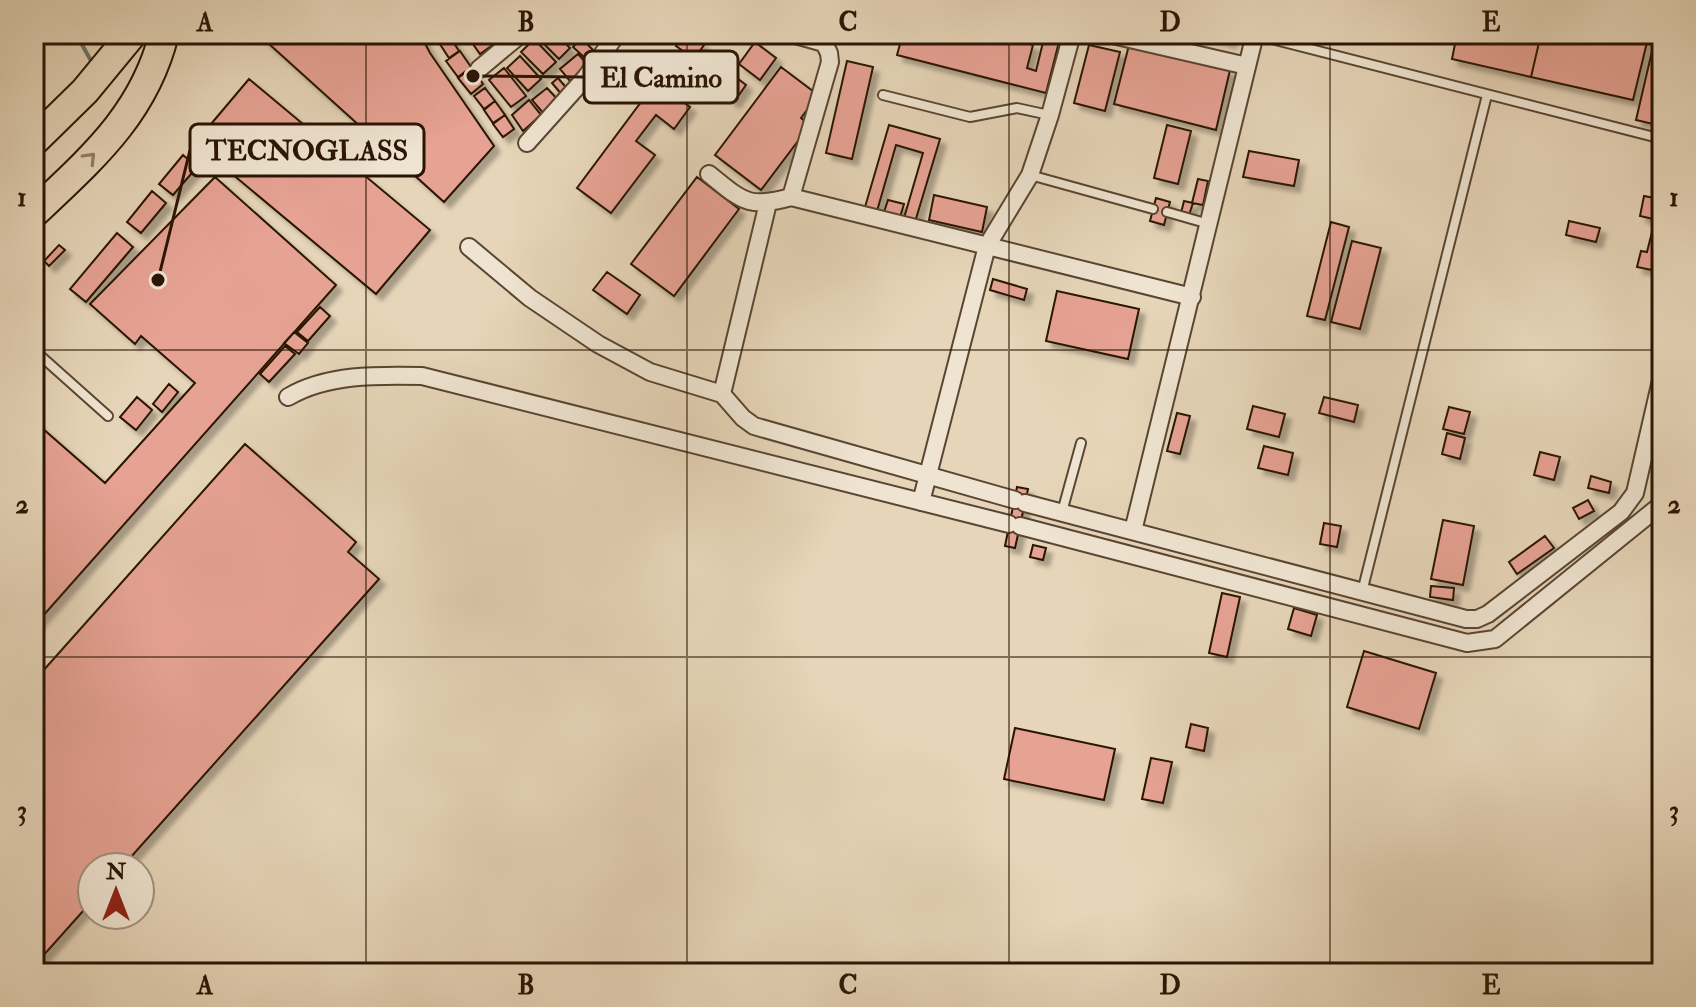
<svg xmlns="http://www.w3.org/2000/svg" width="1696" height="1007" font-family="'IM FELL Double Pica',serif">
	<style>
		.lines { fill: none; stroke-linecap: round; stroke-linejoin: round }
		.stream { stroke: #6b776a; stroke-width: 4 }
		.building { fill: #e6a293; stroke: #2a1505; stroke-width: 2; filter: url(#shadow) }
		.service-casing { stroke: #594532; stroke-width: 12 }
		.minor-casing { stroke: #594532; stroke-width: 20 }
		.trunk-casing { stroke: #2a1505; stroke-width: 32 }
		.service { stroke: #efe4d1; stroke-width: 8 }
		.minor { stroke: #efe4d1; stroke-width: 16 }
		.trunk { stroke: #e6d5b8; stroke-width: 28 }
		.oneway { stroke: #917f67 }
		.grid { fill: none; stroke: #2a1505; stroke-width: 2; stroke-opacity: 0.55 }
		.leader { fill: none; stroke: #2a1505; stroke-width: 3 }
		.callout-dot { fill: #2a1505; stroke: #efe4d1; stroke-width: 3 }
		.callout { fill: #efe4d1; stroke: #2a1505; stroke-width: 3 }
		.callout-label { font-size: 28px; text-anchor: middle; font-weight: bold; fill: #2a1505 }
		.neatline { fill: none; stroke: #2a1505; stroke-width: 3 }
		.grid-label { font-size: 26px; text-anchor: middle; font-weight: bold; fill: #2a1505 }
	</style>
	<defs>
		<filter id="shadow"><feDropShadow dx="6" dy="6" stdDeviation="2" flood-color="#0004"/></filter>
	</defs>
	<rect width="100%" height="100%" fill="#e6d5b8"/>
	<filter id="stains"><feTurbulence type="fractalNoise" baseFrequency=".0025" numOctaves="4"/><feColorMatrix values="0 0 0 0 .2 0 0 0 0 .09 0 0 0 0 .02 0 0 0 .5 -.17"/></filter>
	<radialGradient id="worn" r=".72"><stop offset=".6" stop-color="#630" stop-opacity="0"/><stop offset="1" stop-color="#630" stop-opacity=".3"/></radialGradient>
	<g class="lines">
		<path class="stream" d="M76,34L94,66"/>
	</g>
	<path class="building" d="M258,34H420L430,53L494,146L444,202Z
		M436,34H448L459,51L449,58L434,35Z
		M466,34H487L494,44L480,54Z
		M542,34H556L570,48L559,59L538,38Z
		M684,34H690L704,45L694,59L676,46Z
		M889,34H991L1033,45L1027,68L1036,71L1045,34H1061L1046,93L897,55L902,37Z
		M1201,34H1232L1230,42Z
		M1457,34H1541L1531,77L1452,59Z
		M1541,34H1649L1633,100L1531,77Z
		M1656,34H1662V126L1636,120Z
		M581,38L593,50L585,58L573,47Z
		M534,39L556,62L543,74L521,52Z
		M755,42L776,58L760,80L739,64Z
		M1089,45L1120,52L1105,111L1074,103Z
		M1129,45L1230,70L1216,130L1114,104Z
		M460,51L471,67L458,77L446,61Z
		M578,54L588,65L570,81L560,69Z
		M520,56L541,79L528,91L507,68Z
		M847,61L873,67L852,159L826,153Z
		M781,67L818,95L801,118L810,125L761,190L715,155Z
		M472,68L483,84L471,94L458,78Z
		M504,68L526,96L511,107L489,80Z
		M725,69L746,85L734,102L712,86Z
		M558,78L569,91L563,96L552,83Z
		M249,79L430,230L376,294L195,143Z
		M656,82L690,107L674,129L656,115L636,141L655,155L611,213L577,188Z
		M485,88L495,101L484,109L474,96Z
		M547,88L559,101L544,114L532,100Z
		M529,100L541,115L523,131L512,115Z
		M495,101L505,115L493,123L484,110Z
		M505,115L514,129L503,137L493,124Z
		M889,125L940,139L915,222L904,218L923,153L896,145L877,211L865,207Z
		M1167,125L1191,131L1178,184L1154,178Z
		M1249,151L1299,160L1294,186L1243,177Z
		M183,155L197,167L173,195L159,184Z
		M215,177L336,285L34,626V421L105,483L195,383L141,336L135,344L90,304Z
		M697,177L739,209L674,296L631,264Z
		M1198,179L1208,181L1203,205L1192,203Z
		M1662,187V221L1640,216L1644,196L1659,199Z
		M152,191L166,203L141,233L127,222Z
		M934,195L987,207L982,232L929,220Z
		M1156,198L1170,202L1164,225L1150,221Z
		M888,200L904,204L900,217L884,212Z
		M1184,201L1193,203L1189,215L1181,213Z
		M1569,221L1600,228L1596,242L1566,235Z
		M1331,222L1349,227L1325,320L1307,316Z
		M1653,228L1662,230V272L1637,267L1641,251L1647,252Z
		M117,233L133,247L86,302L70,289Z
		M1352,241L1381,248L1360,329L1331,322Z
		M59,245L65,250L49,266L44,261Z
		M607,272L640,295L627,314L593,290Z
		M993,279L1027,289L1024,300L990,290Z
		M1057,291L1139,309L1128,359L1046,341Z
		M320,307L330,316L308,341L297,332Z
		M294,332L308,343L299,354L284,343Z
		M285,346L295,354L269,382L260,374Z
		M169,384L178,392L162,412L153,404Z
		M137,397L152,410L136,430L120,417Z
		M1324,397L1358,405L1354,422L1319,413Z
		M1253,406L1285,414L1279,437L1247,429Z
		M1449,407L1470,412L1464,434L1443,429Z
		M1177,413L1190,416L1180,454L1167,451Z
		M1447,433L1465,438L1460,459L1442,454Z
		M245,444L356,542L348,552L379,579L122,867H92V901L34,966V681Z
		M1264,446L1293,453L1288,475L1258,468Z
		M1540,452L1560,457L1554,480L1534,475Z
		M1591,476L1611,482L1609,493L1588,488Z
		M1017,487L1028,489L1015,548L1005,546Z
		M1588,500L1594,511L1579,519L1573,508Z
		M1443,520L1474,526L1463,585L1431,579Z
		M1324,523L1341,526L1337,547L1320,544Z
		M1545,536L1554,548L1517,574L1509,562Z
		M1033,545L1046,548L1043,560L1030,557Z
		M1431,586L1454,588L1453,600L1430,597Z
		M1222,593L1240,597L1227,657L1209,653Z
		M1294,608L1317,615L1311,636L1288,629Z
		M1364,651L1436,673L1419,729L1347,707Z
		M1191,724L1208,728L1204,751L1186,747Z
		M1015,728L1115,749L1104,800L1004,779Z
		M1151,758L1172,762L1163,803L1142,799Z"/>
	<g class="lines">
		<g class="service-casing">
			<path id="service" d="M1256,35L1662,139
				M883,95L970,117L1017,108L1049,115
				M1030,175L1153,209
				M1167,212L1209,224
				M34,350L108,416
				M1062,512L1081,443
				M1362,592L1487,95"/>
		</g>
		<g class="minor-casing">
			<path id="minor" d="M1108,34L1247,66
				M479,69L521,34
				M527,143L586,77L617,34
				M709,174C743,201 747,209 791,197L1192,297
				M791,197L830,62L829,53L824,43L792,34
				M469,247L530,298L598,344L650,372L722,394L743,418L754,426L1015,500
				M722,394L768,203
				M288,397C327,374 377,375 422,376L1009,524
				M921,502L987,246L1030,175L1050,115L1072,34
				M1025,503L1466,619H1477L1488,614L1621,512L1635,493L1662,376
				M1020,526L1467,643L1495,639L1662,504
				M1133,531L1255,34"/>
		</g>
		<g class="trunk-casing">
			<path id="trunk" d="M34,141L85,91L132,34
				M34,213C92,158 144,114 164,34"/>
		</g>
		<use href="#service" class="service"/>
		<use href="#minor" class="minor"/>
		<use href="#trunk" class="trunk"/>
	</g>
	<defs><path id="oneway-chevron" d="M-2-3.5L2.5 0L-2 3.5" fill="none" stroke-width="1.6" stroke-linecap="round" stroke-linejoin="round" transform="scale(2)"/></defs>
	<use class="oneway" href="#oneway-chevron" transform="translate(90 158) rotate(-46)"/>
	<path class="grid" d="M366,34V973M687,34V973M1009,34V973M1330,34V973M34,350H1662M34,657H1662"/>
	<path class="leader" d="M473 76L584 77M158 280L190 150"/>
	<g class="callout-dot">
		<circle cx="473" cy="76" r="8"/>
		<circle cx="158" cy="280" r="8"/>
	</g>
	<g class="callout">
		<rect x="584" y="51" width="154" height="52" rx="8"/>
		<rect x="190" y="124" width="234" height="52" rx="8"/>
	</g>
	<g class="callout-label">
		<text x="661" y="87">El Camino</text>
		<text x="307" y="160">TECNOGLASS</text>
	</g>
	<rect width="1696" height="1007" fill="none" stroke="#e6d5b8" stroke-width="88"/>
	<g transform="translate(116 891)"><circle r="38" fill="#efe4d1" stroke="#a0917f" stroke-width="2"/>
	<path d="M0-6L14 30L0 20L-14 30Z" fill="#8f2418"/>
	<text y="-12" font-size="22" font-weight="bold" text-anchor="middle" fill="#2a1505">N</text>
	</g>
	<rect x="44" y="44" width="1608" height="919" class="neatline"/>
	<g class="grid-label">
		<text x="205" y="31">A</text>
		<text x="526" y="31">B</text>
		<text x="848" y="31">C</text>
		<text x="1170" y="31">D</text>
		<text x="1491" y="31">E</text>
		<text x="22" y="206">1</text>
		<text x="1674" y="206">1</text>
		<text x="22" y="513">2</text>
		<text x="1674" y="513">2</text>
		<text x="22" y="819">3</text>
		<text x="1674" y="819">3</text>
		<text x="205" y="994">A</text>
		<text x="526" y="994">B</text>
		<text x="848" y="994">C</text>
		<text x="1170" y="994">D</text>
		<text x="1491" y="994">E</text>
	</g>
	<rect width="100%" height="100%" filter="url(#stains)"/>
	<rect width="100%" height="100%" fill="url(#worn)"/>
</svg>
